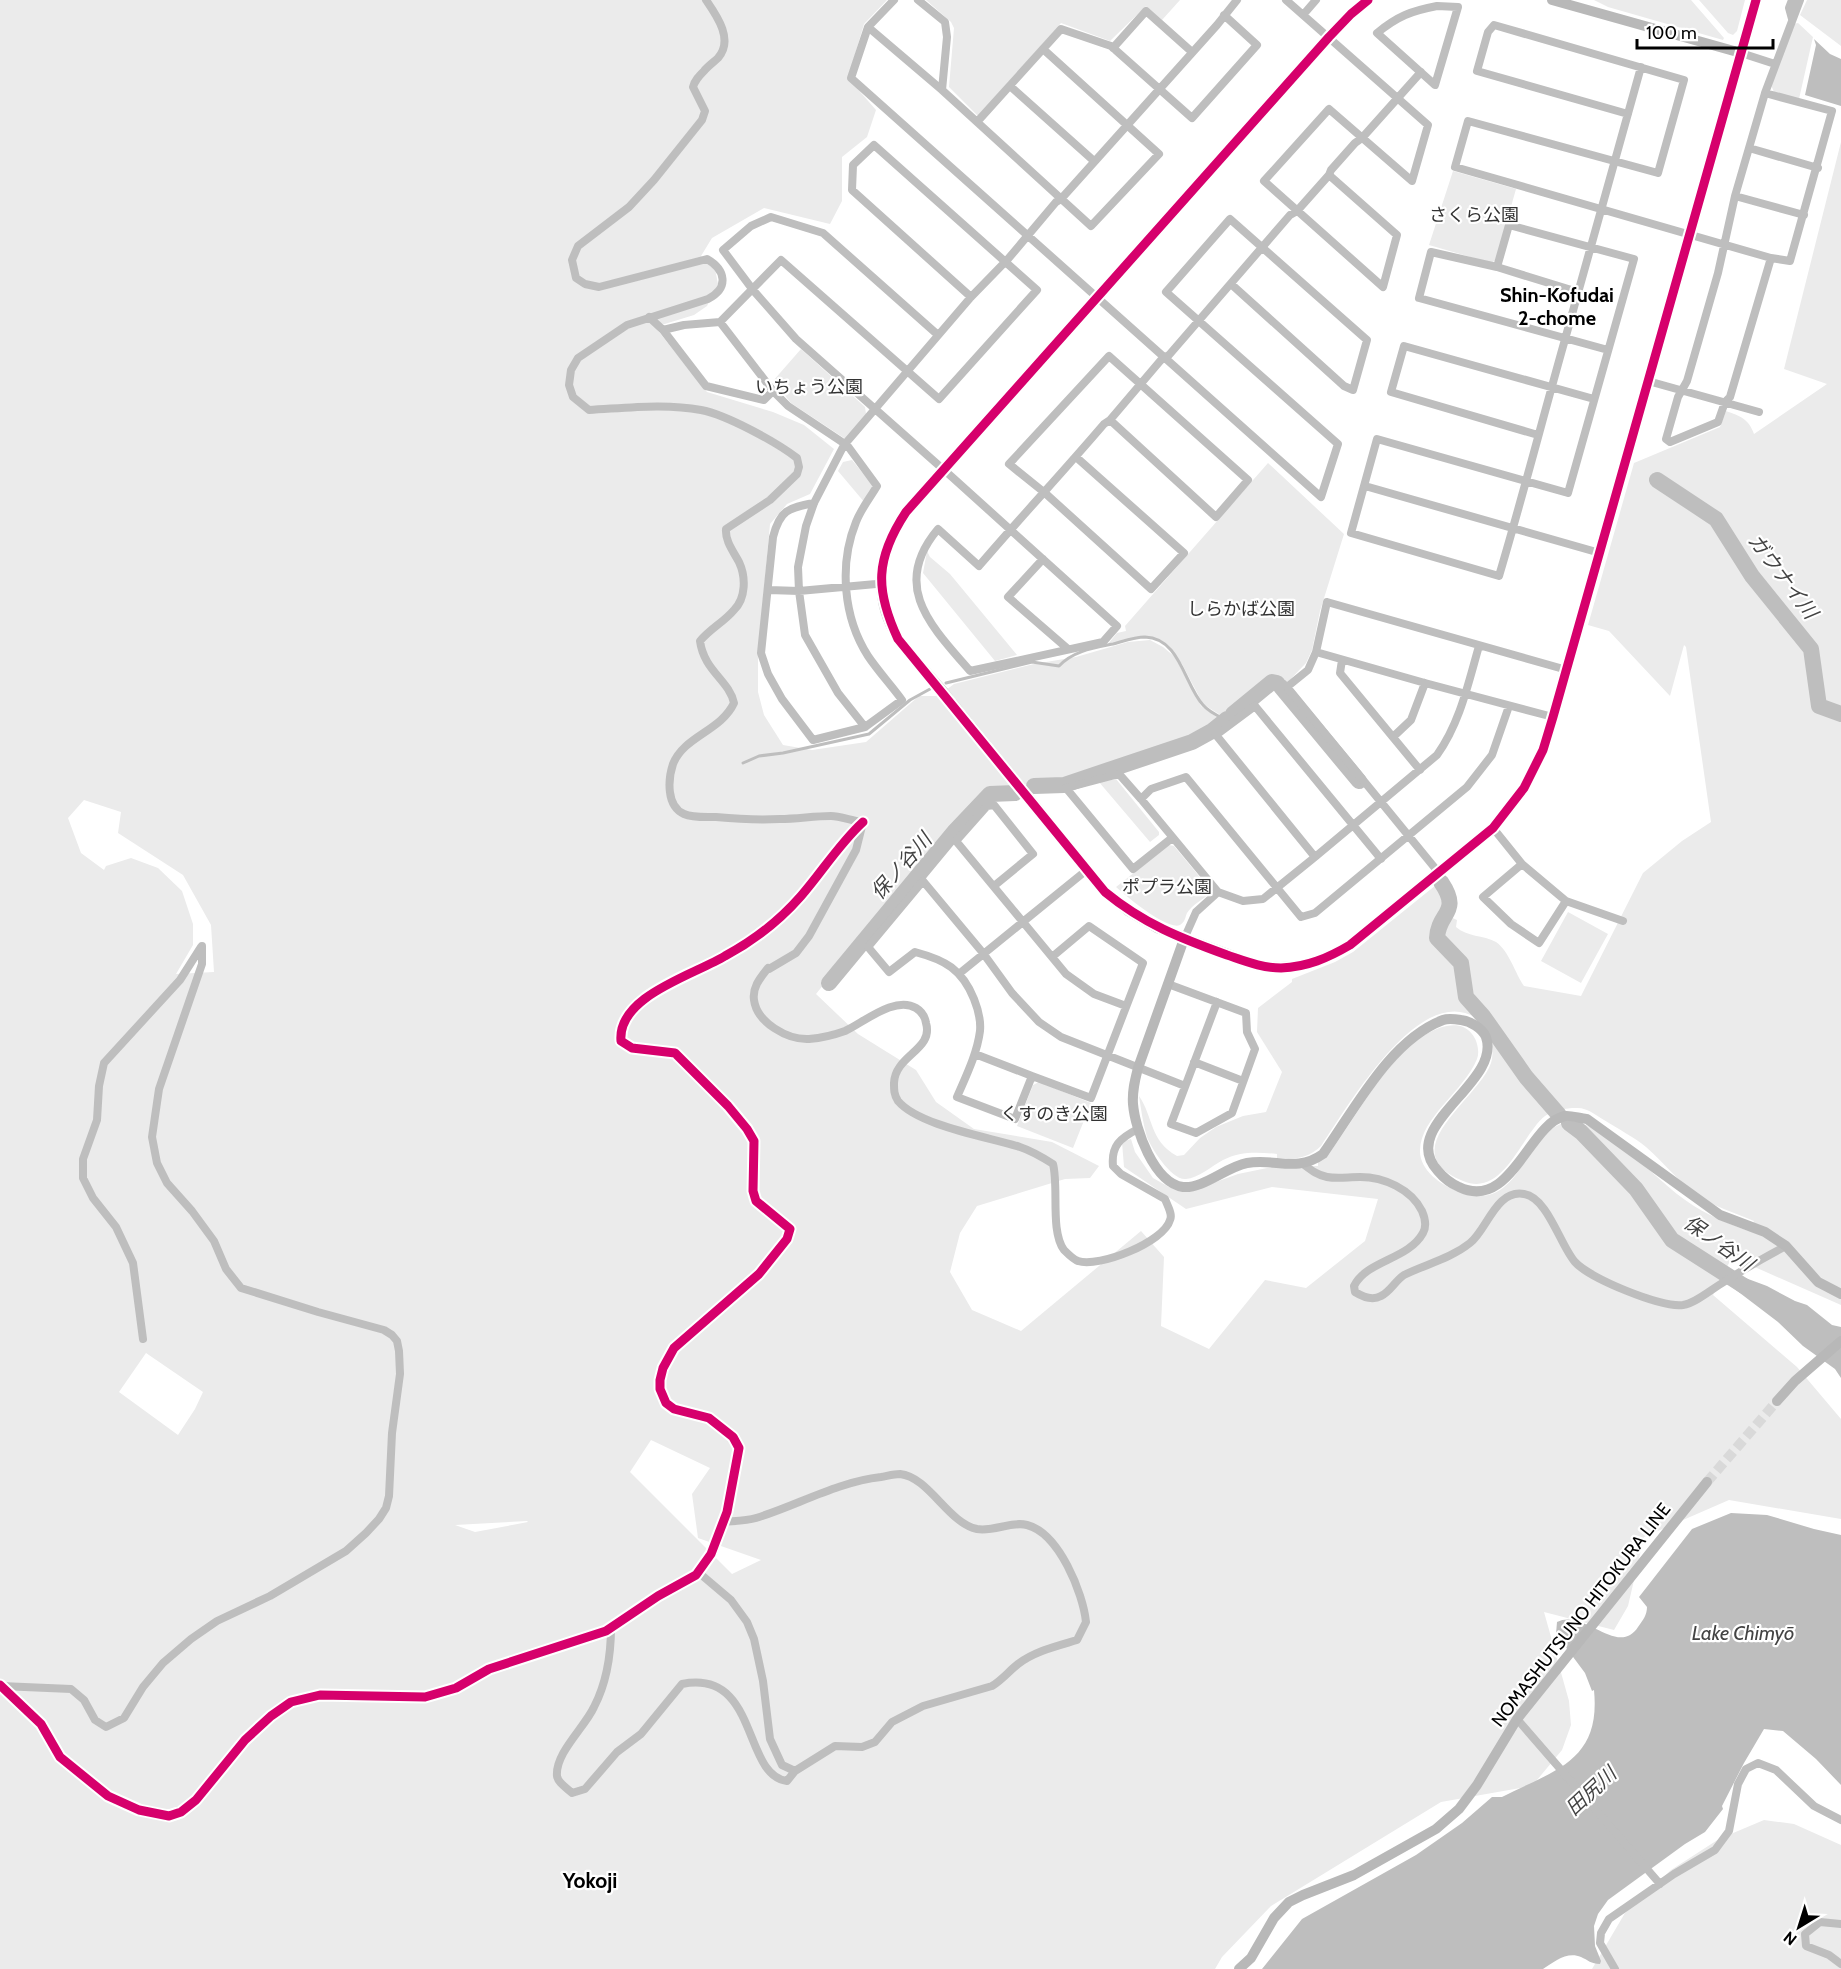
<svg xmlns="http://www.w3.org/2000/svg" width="1841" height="1969" font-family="Cabin,'Noto Sans JP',sans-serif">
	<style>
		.green { fill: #ebebeb; fill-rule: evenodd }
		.water { fill: #bebebe }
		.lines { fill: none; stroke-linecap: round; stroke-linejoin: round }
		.stream { stroke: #bebebe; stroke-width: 3 }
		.river { stroke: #bebebe; stroke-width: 16 }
		.secondary-tunnel { stroke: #d9d9d9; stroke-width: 10; stroke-dasharray: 10 5; stroke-linecap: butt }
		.street { stroke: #bebebe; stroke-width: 8 }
		.secondary { stroke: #b8b8b8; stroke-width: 10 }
		.cycleway-casing { stroke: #fff; stroke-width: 13 }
		.cycleway { stroke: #d6006c; stroke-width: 9 }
		.labels { text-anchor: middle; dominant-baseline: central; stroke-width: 4.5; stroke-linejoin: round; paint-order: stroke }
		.park-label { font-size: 18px; fill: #323232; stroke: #fff }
		.street-label { font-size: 18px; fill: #000; stroke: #fff }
		.neighbourhood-label { font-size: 20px; font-weight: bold; fill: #000; stroke: #fff }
		.water-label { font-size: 20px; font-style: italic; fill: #434343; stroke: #fff }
		.quarter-label { font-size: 21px; font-weight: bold; fill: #000; stroke: #fff }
	</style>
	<rect width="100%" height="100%" fill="#fff"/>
	<path class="green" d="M0,0H887L864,24L848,78L876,110L867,137L842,157V201L830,224L764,208L712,238L701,256L715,269L718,284L707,306L694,315L655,327L707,392L773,412L804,425L834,449L810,494L787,504L770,524L758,654V692L764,715L783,745L812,750L866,742L919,696H938L954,684L1034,664L1076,657L1128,642L1150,640L1163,647L1175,657L1201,706L1222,721L1193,740L1067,780L989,788L949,828L816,994L858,1034L916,1070L936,1102L974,1129L1052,1142L1099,1166L1090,1178L1065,1179L977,1206L960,1233L950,1272L972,1310L1021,1331L1141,1231L1164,1257L1161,1326L1209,1349L1265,1280L1306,1288L1365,1241L1378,1199L1272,1187L1186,1209L1124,1167L1122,1142L1131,1139L1135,1152L1153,1178L1169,1187L1191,1191L1238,1174L1277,1166H1318V1162L1329,1154C1353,1120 1375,1081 1404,1051C1418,1037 1455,1012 1472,1034C1477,1040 1480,1051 1477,1059C1464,1091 1421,1117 1420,1150C1419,1170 1441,1185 1457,1191C1525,1219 1522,1122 1573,1122C1602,1123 1654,1175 1677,1194C1697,1210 1724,1223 1749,1231L1754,1221C1735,1213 1712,1206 1696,1194C1678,1181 1663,1162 1646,1147C1634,1137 1618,1129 1604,1120C1596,1115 1586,1107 1576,1108C1566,1108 1553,1110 1545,1116C1521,1135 1504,1198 1463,1181C1390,1151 1479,1099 1491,1063C1493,1056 1493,1047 1491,1040C1489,1033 1486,1026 1480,1021C1423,975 1347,1108 1321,1146C1307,1159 1296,1159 1277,1158V1154C1258,1152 1240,1151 1223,1160C1212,1166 1198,1178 1186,1179C1172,1181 1151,1148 1147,1137C1143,1124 1141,1109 1139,1096C1154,1118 1149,1140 1177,1156L1184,1155L1200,1138L1216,1127L1243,1116L1266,1112L1282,1072L1257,1032L1258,1008L1292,982V979L1335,962L1353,952L1436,885C1440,890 1446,895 1446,902C1447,914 1427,927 1439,936L1440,927L1448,916L1457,920L1456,927C1467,937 1483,935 1496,942C1509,951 1515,973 1524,986L1581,996L1643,873L1682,841L1711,822L1686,647L1684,645L1670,696L1609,631L1588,625L1634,463L1720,427L1726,411C1740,416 1749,419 1754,434L1827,384L1784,369L1841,142V1305L1732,1257L1713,1295L1797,1367L1841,1419V1519L1729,1500L1644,1537L1628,1606L1614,1630L1544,1612L1569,1701L1571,1725L1562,1750L1532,1786L1441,1802L1271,1906L1222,1957L1215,1969H0ZM84,800L121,812L118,833L183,875L211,925L214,972L176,974L193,945V924L182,891L158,868L131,858L106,866L104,870L81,853L68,818ZM146,1353L203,1392L195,1409L178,1435L119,1392ZM651,1440L710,1468L692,1494L698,1538L761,1560L732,1574L630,1472ZM528,1522L475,1532L455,1525L527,1521Z
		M926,0H1180L1162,20L1146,6L1110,41L1061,23L978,116L949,87L954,28L951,22Z
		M1594,0H1691L1724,38L1723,40L1608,7Z
		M1699,0H1745L1737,31L1733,35L1728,33Z
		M1807,0H1841V46L1800,15Z
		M1798,23L1813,37L1799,99L1774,92L1771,85L1793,24Z
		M1453,171L1516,189L1496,260L1491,263L1429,245Z
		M801,349L865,407L866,414L847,440L791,403L773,381Z
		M852,460L875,488L865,503L838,471L843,462Z
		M1268,463L1344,534L1320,611L1312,650L1306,663L1284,686L1272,680L1225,718L1203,704L1182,664L1161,640L1142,636L1108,644L1117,633L1126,631L1125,626Z
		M927,551L930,557L950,574L1017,655L995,661L923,573Z
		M1116,779L1159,832V835L1150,842L1099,782Z
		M1169,845L1174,846L1209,888V894C1202,900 1192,905 1187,913C1185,918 1185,922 1180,925C1168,931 1126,896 1116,887Z
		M1568,912L1608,934L1581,983L1541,961Z
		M1039,1082L1091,1103L1073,1148L1017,1126L1033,1085Z
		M1764,1820L1794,1824L1841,1845V1969H1592L1625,1913L1671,1870L1719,1839Z"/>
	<path class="water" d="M1814,39L1830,54L1841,59V106L1805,95L1816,45Z
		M1732,1273L1767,1286L1795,1301L1807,1305L1832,1325L1841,1327V1378L1835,1369L1803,1346L1778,1322L1732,1287L1726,1274Z
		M1731,1513L1767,1515L1814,1529L1841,1535V1785L1816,1759L1783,1731L1764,1729L1744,1763L1722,1806L1723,1809L1705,1832L1685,1844L1608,1900L1598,1914L1594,1926L1595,1946L1601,1961L1600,1964C1591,1964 1588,1960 1581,1957C1567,1951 1554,1962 1543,1969H1262L1302,1919L1416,1855L1462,1823L1492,1797H1502C1555,1770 1601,1761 1594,1690L1592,1691L1585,1673L1556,1634L1557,1622C1584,1608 1618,1658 1638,1627C1643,1620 1647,1615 1647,1607L1639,1597L1692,1529Z"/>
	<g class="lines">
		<path class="stream" d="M946,683L1032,662L1059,666C1073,651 1093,648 1113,644C1124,641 1135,637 1145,637C1180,638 1184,684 1203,705C1209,712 1218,716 1226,720
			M743,763L759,756L783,753L869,734L910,700L930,689"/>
		<path class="river" d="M1657,480L1716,519L1752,576L1811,649L1819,706L1841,714
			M1281,687L1359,781
			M1233,714L1272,682L1277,683
			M1034,786L1064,785L1192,742L1212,731L1227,719
			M1441,882C1462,913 1438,912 1437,938L1461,963L1466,997L1483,1016L1526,1077L1559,1115
			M829,983L954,832L990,794L1015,793
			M1569,1123L1581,1132L1636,1189L1672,1240L1744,1286"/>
		<path class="secondary-tunnel" d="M943,691L1019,785
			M1707,1482L1777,1401"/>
		<path class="street" d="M706,0C717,16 734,40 718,58C714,62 708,66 704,71C699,76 695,80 693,87L705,111L702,120L654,180L629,207L578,246L572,260L576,278L585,284L599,287L707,259C726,270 729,288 708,299L627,325L578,358L571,370L569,385L573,397L589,410C626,408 665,403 701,410C727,415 776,442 797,458L799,467L797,474L770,500L726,529C725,541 733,551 739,562C746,577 746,598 734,610C724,622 711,628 700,641C704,671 729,680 734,703C721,731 684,736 673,764C668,779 666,806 684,814C693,818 706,817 716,817C737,819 759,820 780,819C797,819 814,816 831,816C840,816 853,821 863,822
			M894,0L868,27L851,78L1321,497L1338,444L1166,292L1230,219L1367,340L1353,390L1344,386L1231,284
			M918,0L945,22L947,37L942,90L1091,226L1159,154L1043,49
			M1286,0L1428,125L1412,181L1329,109L1264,181L1383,287L1397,235L1329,175
			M1792,0L1789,8L1792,19
			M1437,6L1458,7L1435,85L1377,33C1398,16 1411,11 1437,6Z
			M1303,15L1316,0
			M868,27L942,90
			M1113,48L1146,11L1192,52
			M1741,53L1775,64
			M1010,86L1094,161
			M1765,93L1800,0
			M1628,114L1477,71L1488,32L1494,25L1684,80L1658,173L1468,121L1455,167L1771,258L1790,261L1832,111L1765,93L1735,196L1718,273L1687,381L1678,397L1666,439L1670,442L1718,422L1725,402L1730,397L1771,258
			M977,122L1061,29L1111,46L1192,118L1257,45L1224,15
			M1749,148L1818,168
			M1735,196L1804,215
			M1497,267L1431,252L1419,298L1608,350
			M1578,292L1497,267L1509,225L1634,259L1568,493L1377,439L1351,533L1499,576C1522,499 1542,421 1564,343C1589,251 1616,159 1641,67
			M649,317L663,330
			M720,322L773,391L764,400L706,386L663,330L684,325L720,322L781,260L939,399L1037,290L874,145L853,165L852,190L971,297
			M938,335L823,233L771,217L751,226L723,250L753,290L796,339L944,470L952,477C1007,527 1062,577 1117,626L1103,642L970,671C931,626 890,586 938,529L979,566C1020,518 1063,472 1104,424L1110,420L1161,360L1169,355L1290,215L1297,211L1329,175L1331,170L1355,143L1362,138L1421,72
			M1648,381L1759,412
			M773,391L788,406L845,444L847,445L877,486C870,498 861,509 856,522C839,564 843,617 868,656C878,671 891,685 902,700L865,727L838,693L805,635L799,591L798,567L806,526L814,503L843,447L845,444L971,297L1008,259L1056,202L1061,199L1217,25L1237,0
			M1538,435L1391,392L1404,346L1594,399
			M1076,457L1184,553L1151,589L1045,493L1009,464L1109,356L1248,480L1216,517L1110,420
			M1365,486L1600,553
			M814,503C788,508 780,510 773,537L761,653L768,674L782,699L813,740L865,727
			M1043,559L1008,597L1068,649
			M769,590L799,591L876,584L881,582
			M1316,652L1308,670L1287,687L1439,873
			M1342,660L1340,673L1420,770
			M1553,717L1425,683L1316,652L1327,602L1567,670
			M1393,737L1411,720L1425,683
			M1141,799L1119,774L1066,788L1133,869L1172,838
			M863,822L856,850L809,936L796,953L769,969L768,968C761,977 752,987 754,1000C757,1023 788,1040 809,1039C821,1038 834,1035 845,1031C863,1023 895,995 916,1008C921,1011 925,1017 926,1023C934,1050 895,1055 894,1083C894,1090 894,1095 898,1101C919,1126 989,1137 1020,1147C1032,1151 1042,1157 1053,1164C1059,1187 1050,1231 1064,1250C1067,1253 1074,1260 1078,1261C1099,1268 1164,1242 1170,1220C1173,1214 1167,1205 1165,1199L1121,1174L1113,1166C1111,1146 1120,1138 1138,1129
			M1493,828L1522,864L1566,901L1623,921
			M1315,857L1216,735L1255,706L1381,859
			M1522,864L1483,897L1511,924L1539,943L1566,901
			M994,886L1033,854L994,805L987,806L956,841L1066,974L1094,994L1126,1006
			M1218,892L1243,901L1263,899L1315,857L1437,755C1460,723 1468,684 1479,646
			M1184,939L1196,912L1218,892L1141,799L1151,789L1186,777L1301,917L1315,913L1467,787L1492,755L1509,706
			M1052,957L1089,926L1143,963L1091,1098L1032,1076L1015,1119L957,1097C966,1076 977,1054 980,1031C981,1020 978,1009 974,999C962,969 945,960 915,952L889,972L868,947L923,881L983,953L1012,993L1039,1022L1061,1037L1185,1086
			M960,973L1088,869
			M1168,984L1246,1013L1247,1032L1255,1049L1232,1113L1196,1133L1171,1124L1217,1002
			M975,1054L1032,1076
			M1194,1062L1243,1081
			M1303,1164C1311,1170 1317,1175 1327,1177C1338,1179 1348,1177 1360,1177C1384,1177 1411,1189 1422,1211C1425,1218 1427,1226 1423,1233C1408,1260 1367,1260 1354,1286L1355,1292C1363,1297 1372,1301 1381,1296C1390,1292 1395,1281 1404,1275C1426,1264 1450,1259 1470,1243C1487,1230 1496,1189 1524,1194C1548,1198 1560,1245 1575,1262C1589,1278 1661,1308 1683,1305C1695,1303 1708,1292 1719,1285C1741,1271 1763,1258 1786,1246
			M143,1339L133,1263L116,1227L93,1198L83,1178V1159L97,1120L99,1086L104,1063L180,980L201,947
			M698,1572L731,1600L747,1622L754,1639L763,1681L770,1739L782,1765L795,1771
			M611,1627C611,1655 607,1682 594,1707C585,1727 555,1753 557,1776C558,1783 567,1788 572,1793L585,1789L617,1752L641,1734L682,1684C759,1669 742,1775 787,1781L795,1771L835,1746L862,1747L875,1742L892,1722L923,1706L992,1686C1002,1680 1009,1671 1018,1664C1035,1651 1057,1646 1077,1640L1086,1622C1083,1593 1059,1533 1027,1525C1011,1521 994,1532 977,1529C948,1523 929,1477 900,1474C894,1474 887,1476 881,1477C837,1482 798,1505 756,1518C746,1521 734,1521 724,1522
			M0,1685L41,1724L60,1757L108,1796L139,1810L169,1816L181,1812L196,1800L245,1740L271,1716L291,1702L320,1695L425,1697L456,1688L489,1669L606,1631L658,1596L696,1575L711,1554L727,1512L739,1448L733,1437L709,1418L674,1409L666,1403L660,1389V1380L663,1368L674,1348L759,1274L787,1239L790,1229L756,1201L753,1191L754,1141L747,1129L728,1106L675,1053L632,1048L621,1041C617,996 694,975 725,956C753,941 780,920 801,896C822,872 839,844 863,822
			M1,1686L71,1689L84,1700L95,1720L106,1727L124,1718L143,1687L163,1663L191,1639L217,1621L270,1596L346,1551L366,1533L379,1519L386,1508L389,1496L392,1433L400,1374L399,1351L397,1341L392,1335L384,1330L318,1312L241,1288L226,1269L214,1241L192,1211L167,1183L157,1163L152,1137L159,1089L202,964V946
			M1517,1719L1660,1884
			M1841,1924L1820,1922L1805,1934L1806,1946L1829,1955L1841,1964
			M1615,1969L1600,1943L1601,1933L1609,1919L1674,1874L1715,1850L1729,1831L1738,1784L1746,1769L1758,1763L1776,1770L1814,1806L1841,1820"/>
		<path class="secondary" d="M1552,0L1741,53
			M943,691C934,681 925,670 916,660C910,653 903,646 898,639C868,590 881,540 917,500L1329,37L1351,14L1368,0
			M1019,785L1105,892L1128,911L1157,928L1258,965C1294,971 1319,963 1350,945L1493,828L1524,788L1543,750L1553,717L1756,0
			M1184,939L1138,1068C1135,1080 1132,1091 1133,1104C1135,1129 1154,1183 1183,1187C1203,1189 1226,1167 1247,1163C1276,1158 1296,1173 1323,1154C1355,1109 1390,1040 1443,1020C1448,1018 1455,1019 1461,1020C1470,1021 1482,1028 1486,1037C1502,1083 1396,1126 1438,1171C1443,1177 1452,1184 1459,1187C1511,1212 1529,1123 1565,1116C1571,1115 1581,1119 1587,1119L1720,1215L1765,1232L1786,1246L1818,1282L1841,1294
			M1777,1401L1795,1381L1841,1341
			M1239,1969L1251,1958L1274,1918L1289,1902L1303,1895L1354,1875L1436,1829L1459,1809L1477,1785L1517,1719L1707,1482"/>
		<g class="cycleway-casing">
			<path id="cycleway" d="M1368,0L1351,14L1329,37L906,512C875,559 875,590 898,639L1105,892C1144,924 1180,938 1227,955C1245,961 1262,968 1281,968C1307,967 1328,958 1350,945L1493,828L1524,788L1543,750L1553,717L1756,0
				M0,1685L41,1724L60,1757L108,1796L139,1810L169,1816L181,1812L196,1800L245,1740L271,1716L291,1702L320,1695L425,1697L456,1688L489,1669L606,1631L658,1596L696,1575L711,1554L727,1512L739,1448L733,1437L709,1418L674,1409L666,1403L660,1389V1380L663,1368L674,1348L759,1274L787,1239L790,1229L756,1201L753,1191L754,1141L747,1129L728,1106L675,1053L632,1048L621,1041C617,996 694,975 725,956C753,941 780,920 801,896C822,872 839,844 863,822"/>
		</g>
		<use href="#cycleway" class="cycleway"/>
	</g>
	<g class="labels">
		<g class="park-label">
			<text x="1474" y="215">さくら公園</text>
			<text x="809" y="387">いちょう公園</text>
			<text x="1241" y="609">しらかば公園</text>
			<text x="1167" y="887">ポプラ公園</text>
			<text x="1054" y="1114">くすのき公園</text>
		</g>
		<g class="street-label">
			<text transform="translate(1581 1615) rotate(-52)">NOMASHUTSUNO HITOKURA LINE</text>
		</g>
		<g class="neighbourhood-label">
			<text x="1557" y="295">Shin-Kofudai<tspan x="1557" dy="23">2-chome</tspan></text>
		</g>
		<g class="water-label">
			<text transform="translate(1783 576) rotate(53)">ガウナイ川</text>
			<text transform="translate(901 866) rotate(-49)">保ノ谷川</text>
			<text transform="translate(1719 1243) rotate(35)">保ノ谷川</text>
			<text x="1743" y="1633">Lake Chimyō</text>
			<text transform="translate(1591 1791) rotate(-43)">田尻川</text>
		</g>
		<g class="quarter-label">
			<text x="590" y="1880">Yokoji</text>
		</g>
	</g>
	<g transform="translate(1799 1927) rotate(218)" stroke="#ffffff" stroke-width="4.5" paint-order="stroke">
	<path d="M0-4.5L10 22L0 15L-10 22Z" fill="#000000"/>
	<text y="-9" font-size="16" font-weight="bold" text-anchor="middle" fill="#000000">N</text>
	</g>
	<path d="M1637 39v9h136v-9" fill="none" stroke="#000000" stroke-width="3"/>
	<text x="1646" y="39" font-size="18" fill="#000000" stroke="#ffffff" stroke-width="4.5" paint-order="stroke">100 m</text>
</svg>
